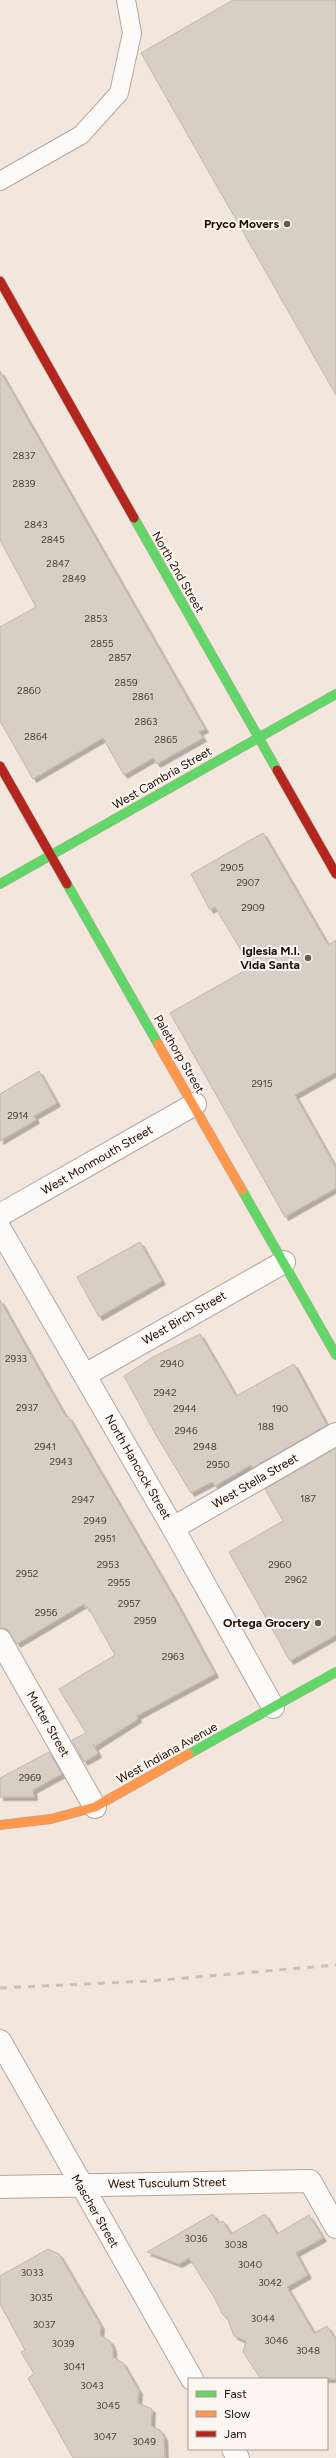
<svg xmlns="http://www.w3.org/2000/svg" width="336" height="2458" font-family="Figtree,sans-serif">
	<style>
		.building { fill: #d8cec3; stroke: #c0b7ac; filter: url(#shadow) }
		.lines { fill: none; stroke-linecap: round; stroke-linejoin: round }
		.lane-casing { stroke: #b2a69d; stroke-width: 20 }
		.street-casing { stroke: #b2a69d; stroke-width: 24 }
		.fast-casing { stroke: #b2a69d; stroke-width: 10 }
		.slow-casing { stroke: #b2a69d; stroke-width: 10 }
		.jam-casing { stroke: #b2a69d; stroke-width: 10 }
		.lane { stroke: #fdfbfa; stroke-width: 18 }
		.street { stroke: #fdfbfa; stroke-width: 22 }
		.fast { stroke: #63d668; stroke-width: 9 }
		.slow { stroke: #ff974d; stroke-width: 9 }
		.jam { stroke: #b3261e; stroke-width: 9 }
		.rail { stroke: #c3c0be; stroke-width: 3; stroke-dasharray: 7 7; stroke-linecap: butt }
		.poi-dot { fill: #675b51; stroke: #fdf6f0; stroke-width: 1.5 }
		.labels { text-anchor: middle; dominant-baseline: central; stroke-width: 4; stroke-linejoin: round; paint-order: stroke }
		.number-label { font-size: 10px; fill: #4c4137 }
		.poi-label { font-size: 12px; font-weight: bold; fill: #1b0f06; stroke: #fdf6f0; text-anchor: end }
		.street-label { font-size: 12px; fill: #1b0f06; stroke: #fdf6f0 }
	</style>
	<defs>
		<filter id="shadow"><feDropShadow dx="3.5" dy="3.5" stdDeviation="0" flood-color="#0004"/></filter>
	</defs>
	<rect width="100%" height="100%" fill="#f3e7dd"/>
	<path class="building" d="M233,0H336V395L141,53Z
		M0,371L205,729L199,732L203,738L157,764L153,758L124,775L103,738L33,779L0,721V627L36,607L0,540Z
		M263,833L328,945L336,940V1072L295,1095L336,1168V1188L285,1217L170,1013L251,967L215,907L210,910L191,874Z
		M39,1071L57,1103L34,1116L36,1120L0,1141V1094Z
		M140,1242L162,1281L99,1317L77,1277Z
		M0,1300L46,1382L66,1417L68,1416L175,1600L215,1674L137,1716L138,1719L94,1747L93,1744L98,1754L84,1762L72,1740L86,1733L59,1689L115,1655L88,1607L86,1608L84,1604L17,1644L7,1629L0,1628Z
		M200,1334L236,1396L294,1364L327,1425L252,1468L251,1465L215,1486L212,1482L191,1493L156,1435L124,1376L153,1357Z
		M336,1448V1635L290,1661L229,1552L283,1521L265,1489Z
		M49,1752L62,1774L33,1790L34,1797H0V1778Z
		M213,2214L218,2223L223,2221L231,2234L265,2214L277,2234L309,2215L323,2238L296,2253L308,2275L287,2287L314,2333L327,2326L336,2340V2379H261L243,2352L246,2341L234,2336L227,2317L223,2315L214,2297L189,2258L179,2264L147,2252Z
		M48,2249L59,2254L101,2326L100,2335L110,2341L113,2348V2357L123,2363L139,2391L138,2403L152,2409L151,2426L160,2430L164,2437L165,2458H73L28,2378L34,2374L21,2352L25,2350L0,2304V2276Z"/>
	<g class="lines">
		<g class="lane-casing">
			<path id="lane" d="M0,181L81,135L119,93L132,33L126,0"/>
		</g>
		<g class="street-casing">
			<path id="street" d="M0,1215L195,1104
				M0,1229L173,1528L273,1707
				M85,1375L284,1262
				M173,1528L336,1434
				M0,1640L95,1807
				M0,2041L192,2379
				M0,2187L310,2181L336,2227
				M233,2449L238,2458"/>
		</g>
		<g class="fast-casing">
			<path id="fast" d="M134,518L277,770
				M0,884L336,694
				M67,884L158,1044
				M242,1190L336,1355
				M189,1754L336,1672"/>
		</g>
		<g class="slow-casing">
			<path id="slow" d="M158,1044L242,1190
				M0,1825L51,1819L95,1807L189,1754"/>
		</g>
		<g class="jam-casing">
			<path id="jam" d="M0,281L134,518
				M0,766L67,884
				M277,770L336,874"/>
		</g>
		<use href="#lane" class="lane"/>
		<use href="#street" class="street"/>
		<use href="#fast" class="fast"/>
		<use href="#slow" class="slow"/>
		<use href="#jam" class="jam"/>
		<path class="rail" d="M0,1988L150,1981L336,1965"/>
	</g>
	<g class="poi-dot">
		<circle cx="287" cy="224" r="4"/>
		<circle cx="308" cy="958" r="4"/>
		<circle cx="318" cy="1623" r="4"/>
	</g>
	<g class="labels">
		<g class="number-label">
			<text x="24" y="455">2837</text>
			<text x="24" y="483">2839</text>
			<text x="36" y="524">2843</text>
			<text x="53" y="539">2845</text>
			<text x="58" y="563">2847</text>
			<text x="74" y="578">2849</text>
			<text x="96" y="618">2853</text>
			<text x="102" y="643">2855</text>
			<text x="120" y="657">2857</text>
			<text x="126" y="682">2859</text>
			<text x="29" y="690">2860</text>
			<text x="143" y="696">2861</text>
			<text x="146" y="721">2863</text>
			<text x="36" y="736">2864</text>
			<text x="166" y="739">2865</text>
			<text x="232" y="867">2905</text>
			<text x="248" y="882">2907</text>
			<text x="253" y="907">2909</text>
			<text x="262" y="1083">2915</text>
			<text x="18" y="1115">2914</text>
			<text x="16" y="1358">2933</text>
			<text x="172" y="1363">2940</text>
			<text x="165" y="1392">2942</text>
			<text x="27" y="1407">2937</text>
			<text x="185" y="1408">2944</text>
			<text x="280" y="1408">190</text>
			<text x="266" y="1426">188</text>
			<text x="186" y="1430">2946</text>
			<text x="45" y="1446">2941</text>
			<text x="205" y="1446">2948</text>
			<text x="61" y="1461">2943</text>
			<text x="218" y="1464">2950</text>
			<text x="308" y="1498">187</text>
			<text x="83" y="1499">2947</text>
			<text x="95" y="1520">2949</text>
			<text x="105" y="1538">2951</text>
			<text x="108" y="1564">2953</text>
			<text x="280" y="1564">2960</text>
			<text x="27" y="1573">2952</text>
			<text x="296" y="1579">2962</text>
			<text x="119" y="1582">2955</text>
			<text x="129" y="1603">2957</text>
			<text x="46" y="1612">2956</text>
			<text x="145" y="1620">2959</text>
			<text x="173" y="1656">2963</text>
			<text x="30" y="1777">2969</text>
			<text x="196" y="2238">3036</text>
			<text x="236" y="2244">3038</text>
			<text x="250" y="2264">3040</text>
			<text x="32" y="2272">3033</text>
			<text x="270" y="2282">3042</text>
			<text x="41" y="2297">3035</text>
			<text x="263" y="2318">3044</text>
			<text x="44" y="2324">3037</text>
			<text x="276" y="2340">3046</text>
			<text x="63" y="2343">3039</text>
			<text x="308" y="2350">3048</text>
			<text x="74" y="2366">3041</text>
			<text x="92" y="2385">3043</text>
			<text x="108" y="2405">3045</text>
			<text x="105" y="2436">3047</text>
			<text x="144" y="2441">3049</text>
		</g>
		<g class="poi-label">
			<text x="279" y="224">Pryco Movers</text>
			<text x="300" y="951">Iglesia M.I.<tspan x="300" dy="14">Vida Santa</tspan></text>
			<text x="310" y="1623">Ortega Grocery</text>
		</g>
		<g class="street-label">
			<text transform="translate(178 572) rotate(60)">North 2nd Street</text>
			<text transform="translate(162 778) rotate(-30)">West Cambria Street</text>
			<text transform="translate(179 1054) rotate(60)">Palethorp Street</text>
			<text transform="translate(97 1160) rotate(-30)">West Monmouth Street</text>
			<text transform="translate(184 1318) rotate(-30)">West Birch Street</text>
			<text transform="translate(138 1467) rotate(60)">North Hancock Street</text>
			<text transform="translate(255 1481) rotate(-30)">West Stella Street</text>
			<text transform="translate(48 1724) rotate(60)">Mutter Street</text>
			<text transform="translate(167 1753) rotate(-29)">West Indiana Avenue</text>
			<text transform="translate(167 2183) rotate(-1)">West Tusculum Street</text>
			<text transform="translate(95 2211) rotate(60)">Mascher Street</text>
		</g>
	</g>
	<rect x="188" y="2378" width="140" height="72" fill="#fdf6f0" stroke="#a39a92"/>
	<rect x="196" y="2391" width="20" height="6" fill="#63d668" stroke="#a39a92"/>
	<text x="224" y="2398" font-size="12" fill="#1b0f06">Fast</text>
	<rect x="196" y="2411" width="20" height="6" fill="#ff974d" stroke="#a39a92"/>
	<text x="224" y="2418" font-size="12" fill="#1b0f06">Slow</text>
	<rect x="196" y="2431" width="20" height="6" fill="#b3261e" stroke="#a39a92"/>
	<text x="224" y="2438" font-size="12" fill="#1b0f06">Jam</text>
</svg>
